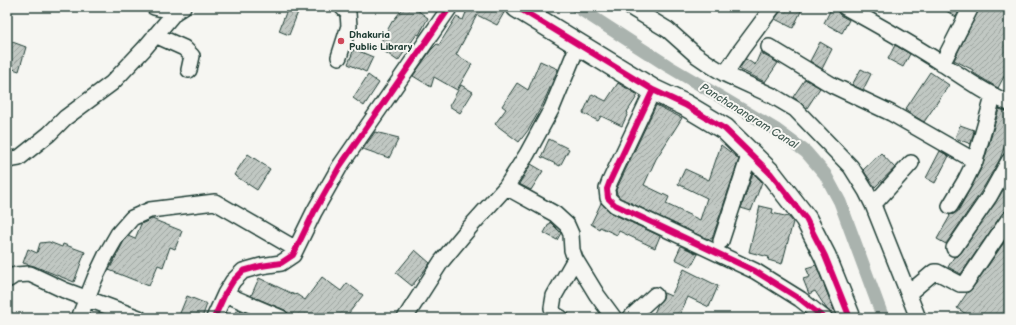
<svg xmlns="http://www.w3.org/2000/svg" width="1016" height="325" font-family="'Balsamiq Sans',sans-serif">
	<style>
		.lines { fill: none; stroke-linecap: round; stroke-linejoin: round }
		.canal { stroke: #aab3ae; stroke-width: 13 }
		.building { fill: url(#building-hatch); stroke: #1f3d34 }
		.street-casing { stroke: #1f3d34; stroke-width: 18 }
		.secondary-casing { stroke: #1f3d34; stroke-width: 24 }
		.street { stroke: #f6f6f2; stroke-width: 15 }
		.secondary { stroke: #f6f6f2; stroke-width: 21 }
		.cycleway-casing { stroke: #f6f6f2; stroke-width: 8 }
		.cycleway { stroke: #d6006c; stroke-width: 6 }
		.poi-dot { fill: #d1495b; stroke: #f6f6f2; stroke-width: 1.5 }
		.labels { text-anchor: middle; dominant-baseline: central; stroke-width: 4; stroke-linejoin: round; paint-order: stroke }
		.poi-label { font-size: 10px; font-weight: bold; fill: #1f3d34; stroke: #f6f6f2; text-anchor: start }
		.water-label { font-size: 11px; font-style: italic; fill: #425a52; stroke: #f6f6f2 }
	</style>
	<defs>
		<pattern id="building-hatch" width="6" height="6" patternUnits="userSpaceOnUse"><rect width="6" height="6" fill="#c1c8c3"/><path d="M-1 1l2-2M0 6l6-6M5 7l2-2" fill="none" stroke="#9ca49f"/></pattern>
	</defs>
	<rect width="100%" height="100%" fill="#f6f6f2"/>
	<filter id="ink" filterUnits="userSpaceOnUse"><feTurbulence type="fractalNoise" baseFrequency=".025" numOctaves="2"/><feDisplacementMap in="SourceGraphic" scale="8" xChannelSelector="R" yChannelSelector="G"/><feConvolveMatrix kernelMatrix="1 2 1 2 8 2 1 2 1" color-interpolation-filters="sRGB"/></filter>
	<g filter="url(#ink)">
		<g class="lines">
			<path class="canal" d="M577,7L668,66L775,129L806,152L825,174L840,202L883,318"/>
		</g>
		<path class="building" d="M288,7H300L289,35L279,31Z
			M404,7H413L428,18L419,35L417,34L398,61L378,47L393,20V21Z
			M461,7H496L505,11L497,25L477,15L456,55L472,64L457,90L434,77L431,87L413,76L431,50L437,44L439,45L456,17L463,20L467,10Z
			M782,7H803L793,28L775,19L780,12Z
			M832,7H836L837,11L840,15L849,20L842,33L824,23Z
			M940,7H961L956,17Z
			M980,7H1004L1009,10V67L998,88L972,72L973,70L954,60Z
			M7,40L26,47L19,71L7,67Z
			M820,42L832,49L822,69L810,61Z
			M895,45L910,54L903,67L888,59Z
			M354,49L373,57L366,72L348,64Z
			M761,51L764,55L778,63L765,82L739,69L746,59L755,65Z
			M540,61L558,69L543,104L529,129L519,142L495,124L506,109L502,106L517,83L528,90Z
			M861,69L871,74L863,90L852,85Z
			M930,72L949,85L924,122L905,110Z
			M368,75L379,83L364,106L353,98Z
			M805,79L820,88L807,108L801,103L793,97Z
			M618,83L638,95L627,112L628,113L622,126L601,116L598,121L583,113L592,94L606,101Z
			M461,85L473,92L460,113L449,106Z
			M656,105L682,118L656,159L644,185L669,197L666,204L700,220L707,198L678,184L685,169L709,180L721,145L739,159L712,239L705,238L620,198L617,194L616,190Z
			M999,109L1009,112V134L1000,159L981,192L946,244L937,239L950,216L949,215L954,214L958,211L983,165Z
			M960,125L974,130L971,144L955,138Z
			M375,132L399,138L389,158L363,149Z
			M549,139L569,149L560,166L541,157Z
			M940,151L949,156L935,183L926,178Z
			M881,153L895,168L875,187L863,170Z
			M248,154L270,169L257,190L234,175Z
			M531,164L543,171L531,190L519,184Z
			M753,173L762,182L751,211L741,208Z
			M1009,180V210L1005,211L1002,214L961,274L948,267L954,257L958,256L961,253L996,202Z
			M601,203L611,213L660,236L655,248L619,231L617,235L600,227L599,229L591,224Z
			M760,206L773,209L772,213L789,217L793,222L782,264L768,260L769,257L749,252Z
			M152,219L182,231L175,249L170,247L163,267L158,265L149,286L109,270L125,239L128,236L135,239L141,224Z
			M550,222L561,233L557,240L544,233Z
			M1009,235V318H972L957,308L967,293L972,289Z
			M49,242L62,247L63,244L85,252L74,282L34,266L23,263L28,249L37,253L40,243Z
			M681,246L698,254L691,267L675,259Z
			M415,250L430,263L412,286L396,273Z
			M816,265L837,318H833L832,314L826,308L815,291L809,294L803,279L810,277L806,268Z
			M684,269L718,286L709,307L688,297L678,318H652L658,304L663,298L664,293L671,296Z
			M322,277L341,291L347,283L363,295L345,318H290L288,313L285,310L251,296L259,278L295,295L296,294L305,300Z
			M187,296L207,304L202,318H178Z
			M237,309L258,318H233Z"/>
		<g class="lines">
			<g class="street-casing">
				<path id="street" d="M154,7L175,12
					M630,7L668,30L696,55L712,66L725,74L773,96L795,109L851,167L866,191L873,205L918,318
					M845,7C878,25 910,43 941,63C963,77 984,93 1009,103
					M155,35L184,48L192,56L189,70
					M769,47L832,85L891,113L975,161
					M339,57L349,26L348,13L342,7
					M942,64L971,7
					M725,74L741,50L773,7
					M653,90L610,181L607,189L608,198L615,205L755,271L800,299L824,318
					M7,160L19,158L49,134L65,118L112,83L144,49L175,12L183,7
					M506,187L555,214L567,225L571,234L572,250L575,259L597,295L614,318
					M873,205L911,163
					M950,206L965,181L975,161L993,97
					M721,241L750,153
					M954,248L989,197L1009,161
					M9,279L15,275L30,274L64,290L139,318
					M909,293L934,272H937L960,284H965L1009,219
					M225,294L281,318
					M79,318L95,278L107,253L118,234L132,218L150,210L215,202L296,249
					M214,318L225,294L233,281L243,271L261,266L281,263L293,255L314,212L340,166L450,7
					M405,318L441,262L470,227L506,187L527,154L552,108L578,45
					M561,318L554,314L552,308L554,296L575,259
					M630,318L655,295"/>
			</g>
			<g class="secondary-casing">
				<path id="secondary" d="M517,7L653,90L685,105L725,129L771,174L806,219L825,256L850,318"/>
			</g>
			<use href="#street" class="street"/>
			<use href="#secondary" class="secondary"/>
			<g class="cycleway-casing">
				<path id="cycleway" d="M517,7L653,90L685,105L725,129L771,174L806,219L825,256L850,318
					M653,90L610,181L607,189L608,198L615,205L755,271L800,299L824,318
					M214,318L225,294L233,281L243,271L261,266L281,263L293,255L314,212L340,166L450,7"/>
			</g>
			<use href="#cycleway" class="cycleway"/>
		</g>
	</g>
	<circle class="poi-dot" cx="341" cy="41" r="4"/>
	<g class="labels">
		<g class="poi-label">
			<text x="349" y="35">Dhakuria<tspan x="349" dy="12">Public Library</tspan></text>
		</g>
		<g class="water-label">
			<text transform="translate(749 116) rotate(32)">Panchanangram Canal</text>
		</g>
	</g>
	<rect width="1016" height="325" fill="none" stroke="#f6f6f2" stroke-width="24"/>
	<rect x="12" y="12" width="992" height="301" fill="none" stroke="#1f3d34" stroke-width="1.5" filter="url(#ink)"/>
</svg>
